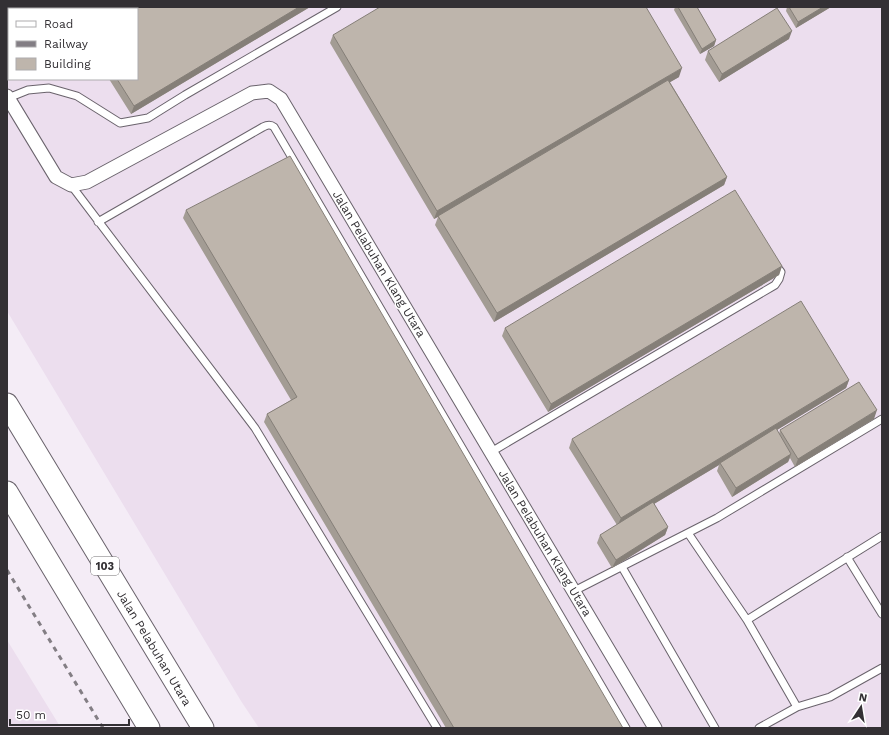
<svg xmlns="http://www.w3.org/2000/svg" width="889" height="735" font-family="'Work Sans',sans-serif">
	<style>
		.built { fill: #ecdeee; fill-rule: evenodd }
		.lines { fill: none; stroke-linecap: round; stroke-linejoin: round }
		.service-casing { stroke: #6a636c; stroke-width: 9 }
		.minor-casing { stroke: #6a636c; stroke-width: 15 }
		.primary-casing { stroke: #6a636c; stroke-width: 23 }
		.service { stroke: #fff; stroke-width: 7 }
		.minor { stroke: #fff; stroke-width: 13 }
		.primary { stroke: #fff; stroke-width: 21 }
		.rail { stroke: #837e84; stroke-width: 3; stroke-dasharray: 5 5; stroke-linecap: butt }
		.wall { fill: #a39c94 }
		.shaded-wall { fill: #857f78 }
		.building { fill: #beb5ac; stroke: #857f78 }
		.labels { text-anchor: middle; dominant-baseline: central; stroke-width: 3; stroke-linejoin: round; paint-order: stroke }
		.shield { fill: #fff; stroke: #706e71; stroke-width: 1 }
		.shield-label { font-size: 11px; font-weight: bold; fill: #333034 }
		.street-label { font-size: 12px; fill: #333034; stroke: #fff }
	</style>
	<rect width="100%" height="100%" fill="#f4ecf6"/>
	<path class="built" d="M7,7H881L882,9V728H259L241,701L7,311ZM9,9H137V79H9Z
		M7,640L61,728H7Z"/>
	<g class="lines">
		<g class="service-casing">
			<path id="service" d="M8,98L28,90L49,88L77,96L120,123L148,118L185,95L337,7
				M71,185L255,428L437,728
				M98,222L263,127C267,125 270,124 274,127L626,728
				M491,452L775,285L779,279L781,272L775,264
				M688,533L747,620L882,536
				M847,557L882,614
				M622,567L715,728
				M574,591L717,518L882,419
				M747,620L797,707
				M759,728L797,707L830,697L882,668"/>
		</g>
		<g class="minor-casing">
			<path id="minor" d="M7,96L56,177L71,185L87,182L252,93L269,91L281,99L655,728"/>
		</g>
		<g class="primary-casing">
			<path id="primary" d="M7,404L203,728
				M7,492L149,728"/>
		</g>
		<use href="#service" class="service"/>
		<use href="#minor" class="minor"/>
		<use href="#primary" class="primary"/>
		<path class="rail" d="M7,570L103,728"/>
	</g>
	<path class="wall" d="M66,7H310L131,114L109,79H137V9H67Z
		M675,7H697L716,40L714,46L700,54L674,10Z
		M787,7H831L796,28L786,11Z
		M333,35L679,77L670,82L727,177L724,185L494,322L435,225L438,217L434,219L330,43Z
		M789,39L719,82L705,60L708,51Z
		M186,210L623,728H446L264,422L267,414L291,400L183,218Z
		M782,266L779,275L548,412L502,336L505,328Z
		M849,380L846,388L777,430L779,434L780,430L874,419L795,467L790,458L788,462L732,497L717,471L719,465L654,504L668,527L665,535L612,568L597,543L600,535L617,525L569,448L572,439Z"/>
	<path class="shaded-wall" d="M299,7H310L131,114L134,106Z
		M823,7H831L796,28L798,22Z
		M792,31L789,39L719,82L722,74Z
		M716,40L714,46L700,54L702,49Z
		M682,68L679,77L434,219L437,211Z
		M727,177L724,185L494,322L497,313Z
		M782,266L779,275L548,412L551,404Z
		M849,380L846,388L721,464L720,463L719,465L617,526L621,518Z
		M877,410L874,419L795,467L798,459Z
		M791,454L788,462L732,497L736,488Z
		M668,527L665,535L612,568L616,560Z"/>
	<path class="building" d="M74,7H299L134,106L117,79H137V9H75Z
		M380,7H646L682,68L437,211L333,35Z
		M678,7H697L716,40L702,49Z
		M789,7H823L798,22Z
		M777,8L792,31L722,74L708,51Z
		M668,80L727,177L497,313L438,216Z
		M290,156L623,728H454L267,414L297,397L186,210Z
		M735,190L782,266L551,404L505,328Z
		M801,301L849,380L621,518L572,439Z
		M859,382L877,410L798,459L780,430Z
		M776,428L791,454L736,488L720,463Z
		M653,502L668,527L616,560L600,535Z"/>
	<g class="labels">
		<rect class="shield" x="91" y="557" width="28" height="18" rx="3"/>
		<g class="shield-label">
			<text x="105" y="566">103</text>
		</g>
		<g class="street-label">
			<text transform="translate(379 264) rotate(59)">Jalan Pelabuhan Klang Utara</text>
			<text transform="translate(545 543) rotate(59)">Jalan Pelabuhan Klang Utara</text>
			<text transform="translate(154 648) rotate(59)">Jalan Pelabuhan Utara</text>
		</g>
	</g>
	<rect width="889" height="735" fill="none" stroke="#333034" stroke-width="16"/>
	<rect x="8" y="8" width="130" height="72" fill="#ffffff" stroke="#adacae"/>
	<rect x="16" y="21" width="20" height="6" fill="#ffffff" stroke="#adacae"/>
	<text x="44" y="28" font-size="12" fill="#333034">Road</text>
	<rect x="16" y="41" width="20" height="6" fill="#837e84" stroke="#adacae"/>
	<text x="44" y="48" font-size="12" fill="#333034">Railway</text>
	<rect x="16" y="58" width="20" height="12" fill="#beb5ac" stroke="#adacae"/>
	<text x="44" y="68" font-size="12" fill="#333034">Building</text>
	<g transform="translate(861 707) rotate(12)" stroke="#ffffff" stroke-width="3" paint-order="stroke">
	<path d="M0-3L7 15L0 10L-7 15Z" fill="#333034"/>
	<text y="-6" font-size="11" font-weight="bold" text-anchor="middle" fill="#333034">N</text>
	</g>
	<path d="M10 719v6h119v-6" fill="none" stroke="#333034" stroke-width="2"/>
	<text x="16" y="719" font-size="12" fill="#333034" stroke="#ffffff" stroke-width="3" paint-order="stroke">50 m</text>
</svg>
